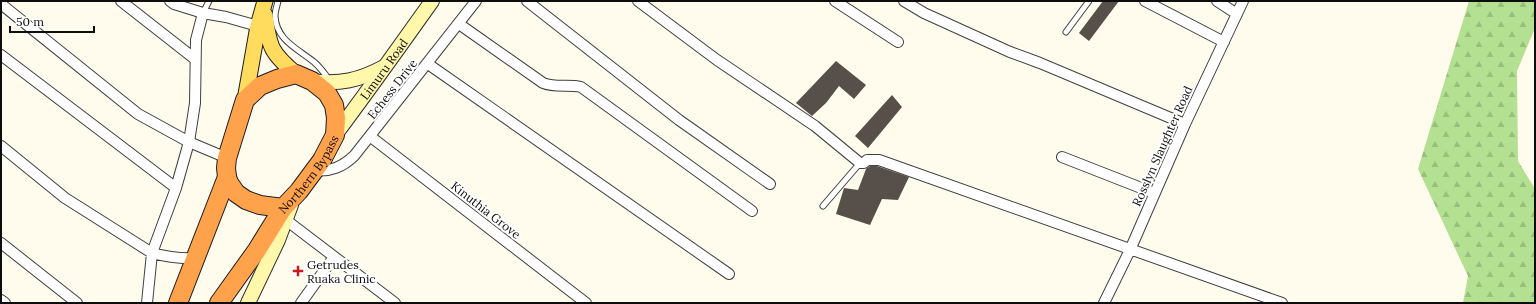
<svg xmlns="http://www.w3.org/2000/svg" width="1536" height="304" font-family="Lora,serif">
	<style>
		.forest { fill: url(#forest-firs) }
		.building { fill: #574f49 }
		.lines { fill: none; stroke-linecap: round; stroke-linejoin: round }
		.lane-casing { stroke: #404040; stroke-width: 7 }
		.street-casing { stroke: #404040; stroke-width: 12 }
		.secondary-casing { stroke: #2f2f2f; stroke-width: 16 }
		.primary-casing { stroke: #1e1e1e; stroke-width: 17 }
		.highway-casing { stroke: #1e1e1e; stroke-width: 20 }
		.lane { stroke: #fff; stroke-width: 5 }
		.street { stroke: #fff; stroke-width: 10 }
		.secondary { stroke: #fff7a9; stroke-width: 14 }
		.primary { stroke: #ffdb5e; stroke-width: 15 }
		.highway { stroke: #ffa24c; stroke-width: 18 }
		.poi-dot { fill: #cb181c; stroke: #fff; stroke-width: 1.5 }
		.labels { text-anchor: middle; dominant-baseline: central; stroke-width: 4; stroke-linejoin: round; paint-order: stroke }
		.street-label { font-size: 12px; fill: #0d0d0d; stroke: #fff }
		.poi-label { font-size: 12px; fill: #0d0d0d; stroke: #fff; text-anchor: start }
	</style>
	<defs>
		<pattern id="forest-firs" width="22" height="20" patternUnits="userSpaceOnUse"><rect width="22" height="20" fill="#b3e091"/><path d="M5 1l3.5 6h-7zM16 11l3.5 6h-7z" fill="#99bf7c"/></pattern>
	</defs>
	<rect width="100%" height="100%" fill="#fffcee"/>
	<path class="forest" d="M1469,1H1535V28L1517,71L1518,161L1535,189V303H1463L1468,276L1418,169Z"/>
	<path class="building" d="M1103,1H1119L1089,41L1079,33Z
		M836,61L866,85L854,99L839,86L826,103L812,116L796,103Z
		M892,95L902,107L868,148L855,136Z
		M870,166H877L909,177L898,200L882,199L870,225L836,214L844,188L858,190L866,169Z"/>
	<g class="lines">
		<g class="lane-casing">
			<path id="lane" d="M278,1C277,6 275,11 275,16C276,40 298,49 314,62C321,68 325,74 330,81
				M203,13L209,1
				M1066,32L1089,1
				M823,206L860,163"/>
		</g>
		<g class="street-casing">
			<path id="street" d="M121,1L195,59
				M170,1L174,4L203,13
				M527,1L679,120L770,184
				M638,1L717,60L815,126L860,163H864L867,160H879L1282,303
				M835,1L898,42
				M904,1L924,13L1010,52L1040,63L1185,124
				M1145,1L1224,42
				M1217,1L1237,14
				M1,4L138,114L189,142L227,158
				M459,24L543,83C555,88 569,84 581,87L752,211
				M1,55L176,188
				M428,64L729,274
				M371,137L586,303
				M1,146L65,198L152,253C167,257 180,259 196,258
				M1062,157L1154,193
				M314,170C331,172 342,167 354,156L476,1
				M286,220L395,303
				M1,243L77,303
				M1,300L5,303
				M147,303L152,253L176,188L189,142L195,103L196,40L203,13L226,17L258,26
				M301,303L334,257
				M1104,303L1130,250L1185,124L1243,1"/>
		</g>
		<g class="secondary-casing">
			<g id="secondary">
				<path d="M312,81C339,85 360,80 384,67"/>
				<path id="s1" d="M335,135C368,91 400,46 432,1"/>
				<path d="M248,303L278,240L291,205"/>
			</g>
		</g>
		<g class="primary-casing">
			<path id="primary" d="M265,15C269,47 271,53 296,74
				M245,100L258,26L265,1"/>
		</g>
		<g class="highway-casing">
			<g id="highway">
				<path d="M178,303L227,177"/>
				<path id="s2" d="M219,303L257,250L283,208L299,191L322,160L335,135L336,118L334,105L327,93L312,81L296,74L277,79L260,86L245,100L227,158L226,168L227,177L229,183L236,193L246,200L260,205L283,208"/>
			</g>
		</g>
		<use href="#lane" class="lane"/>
		<use href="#street" class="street"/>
		<use href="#secondary" class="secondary"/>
		<use href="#primary" class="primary"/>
		<use href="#highway" class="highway"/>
	</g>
	<path class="poi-dot" d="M296 265h4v4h4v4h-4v4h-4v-4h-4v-4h4z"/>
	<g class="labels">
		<g class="street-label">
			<text stroke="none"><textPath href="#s1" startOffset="82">Limuru Road</textPath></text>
			<text transform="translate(392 89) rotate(-52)">Echess Drive</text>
			<text transform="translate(1162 146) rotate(-66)">Rosslyn Slaughter Road</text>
			<text stroke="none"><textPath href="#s2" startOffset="157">Northern Bypass</textPath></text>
			<text transform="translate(486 210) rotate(38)">Kinuthia Grove</text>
		</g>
		<g class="poi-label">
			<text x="307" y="264">Getrudes<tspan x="307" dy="14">Ruaka Clinic</tspan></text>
		</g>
	</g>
	<rect width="1536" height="304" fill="none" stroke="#0d0d0d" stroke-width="4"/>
	<path d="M10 26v6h84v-6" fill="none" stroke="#0d0d0d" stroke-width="2"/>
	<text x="16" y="26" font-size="12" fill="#0d0d0d" stroke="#ffffff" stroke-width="3" paint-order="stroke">50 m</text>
</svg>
